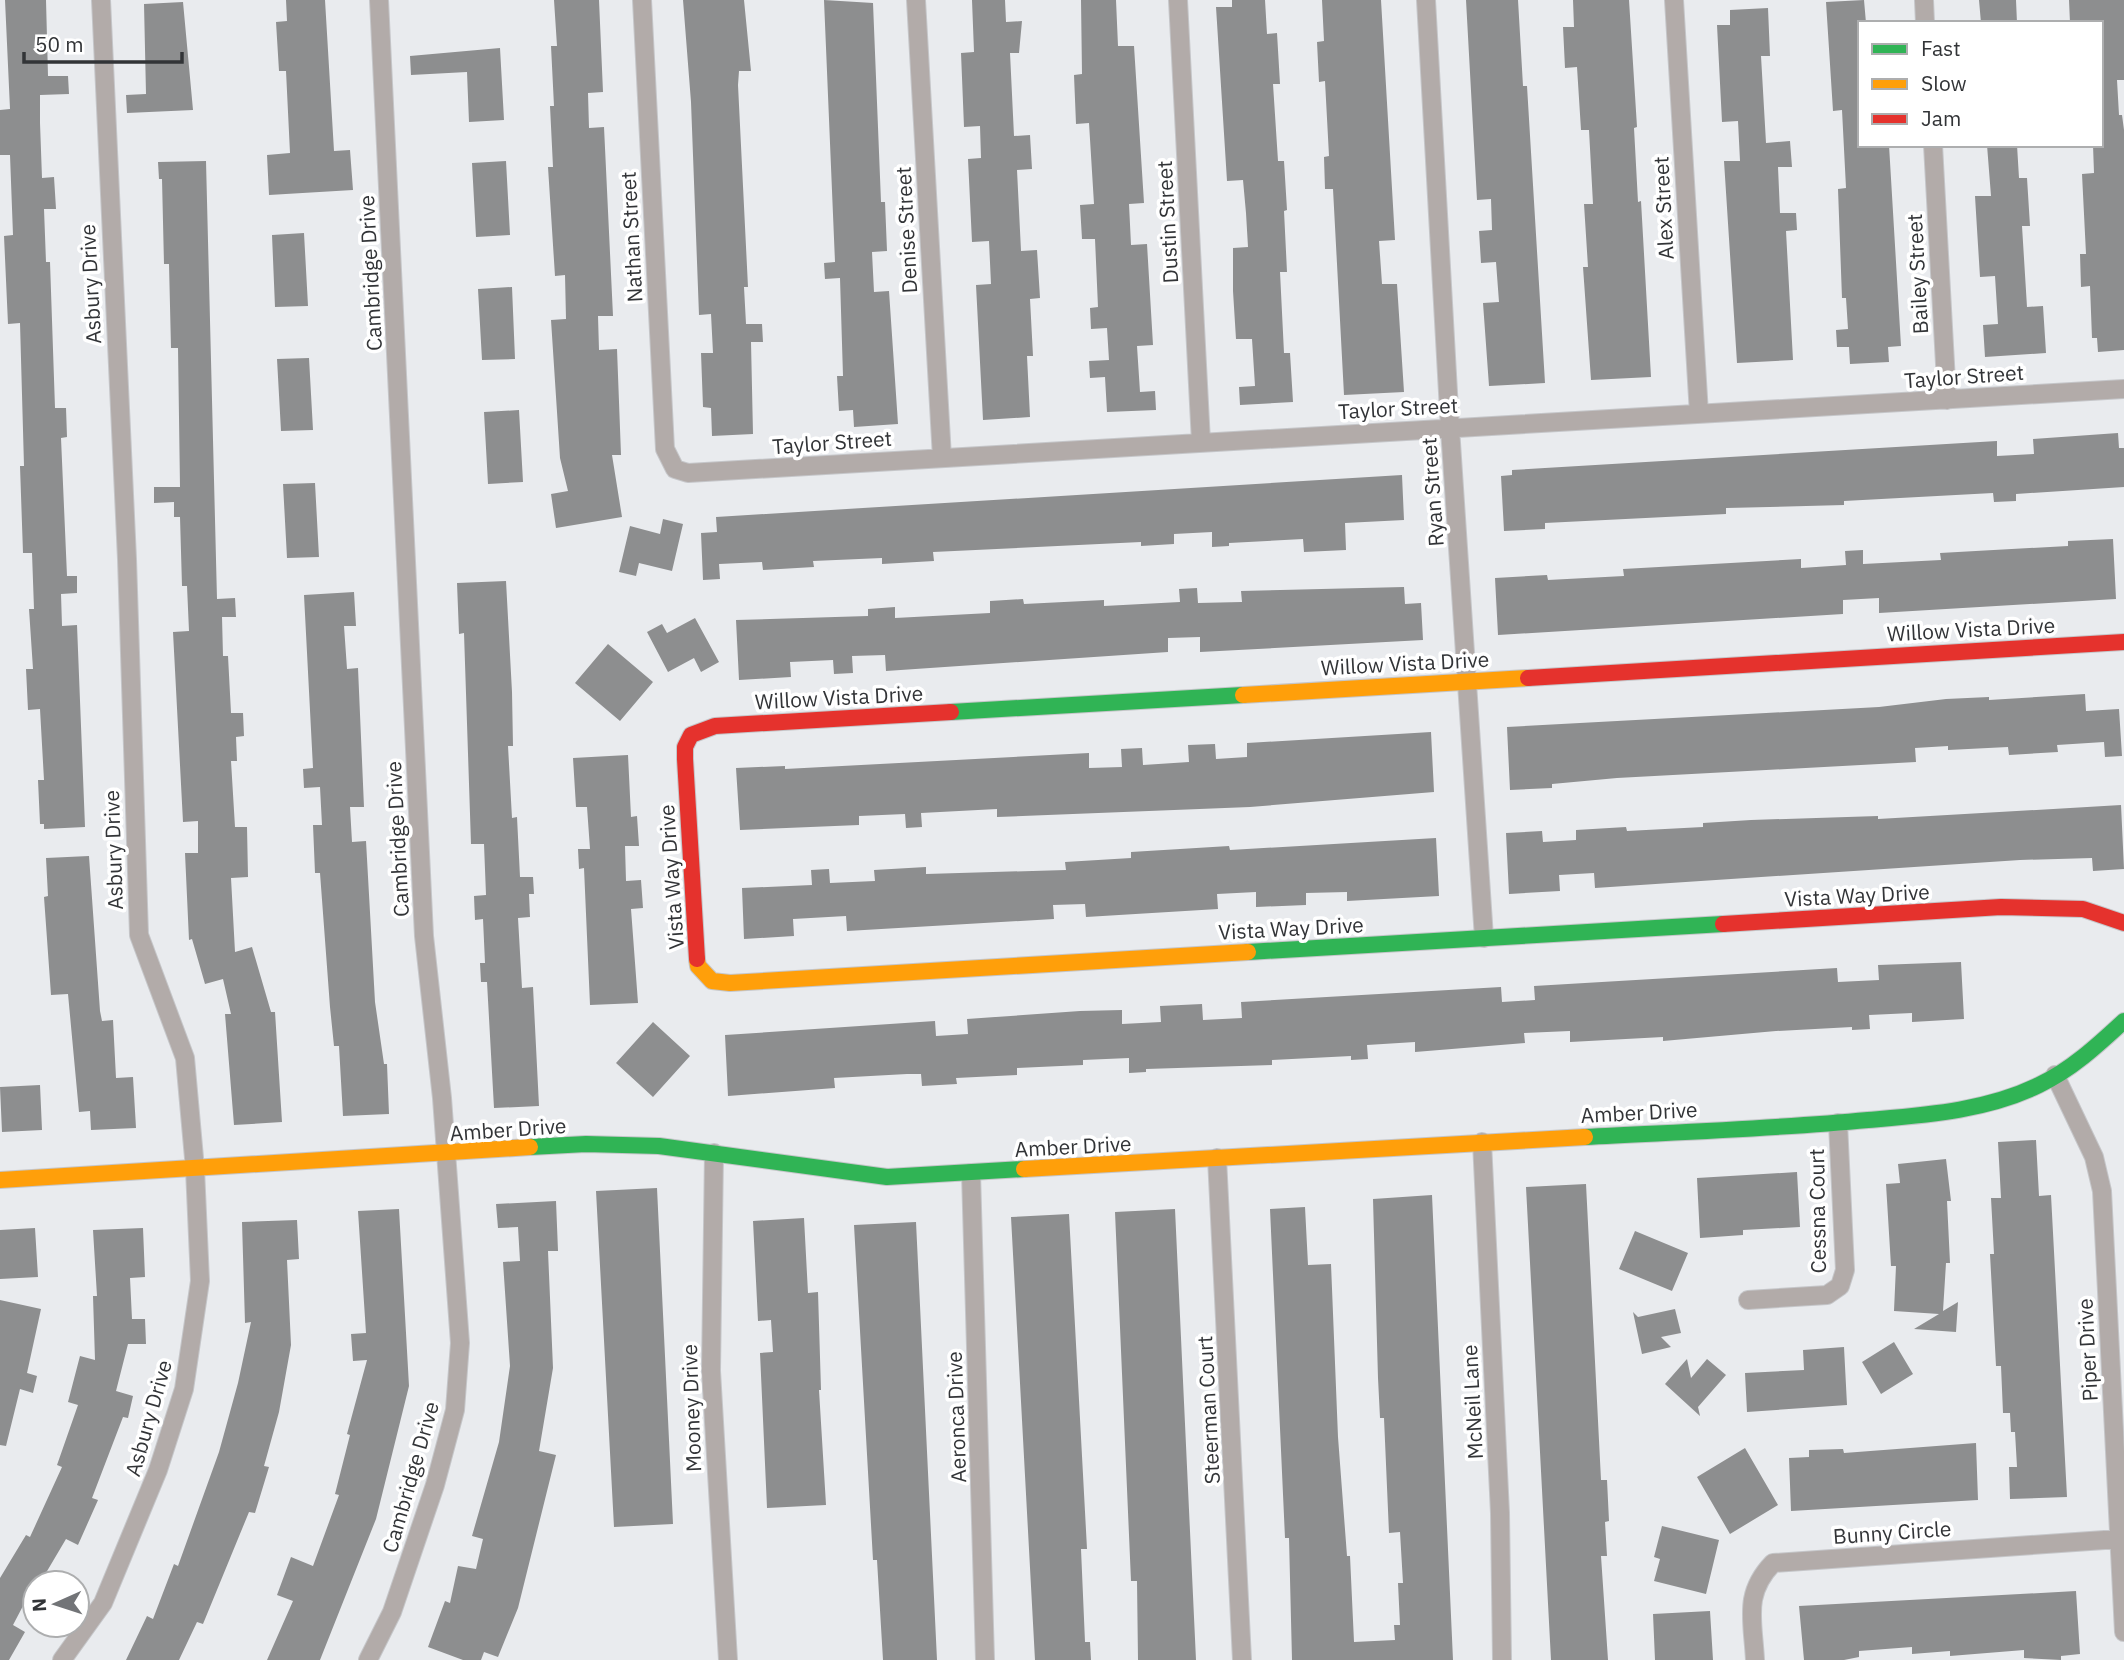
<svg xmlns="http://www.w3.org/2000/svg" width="2124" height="1660" font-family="'IBM Plex Sans',sans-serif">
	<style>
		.building { fill: #8d8e8f }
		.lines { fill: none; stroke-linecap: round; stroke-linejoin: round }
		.street-casing { stroke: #c5c6c9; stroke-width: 20 }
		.fast-casing { stroke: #c5c6c9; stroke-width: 18 }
		.slow-casing { stroke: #c5c6c9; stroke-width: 18 }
		.jam-casing { stroke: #c5c6c9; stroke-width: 18 }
		.street { stroke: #b2aba9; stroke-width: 18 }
		.fast { stroke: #30b455; stroke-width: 16 }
		.slow { stroke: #ff9f0a; stroke-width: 16 }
		.jam { stroke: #e5322d; stroke-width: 16 }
		.labels { text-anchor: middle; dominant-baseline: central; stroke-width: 7; stroke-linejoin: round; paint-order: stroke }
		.street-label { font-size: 21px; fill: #323437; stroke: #fff }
	</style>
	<rect width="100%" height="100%" fill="#e9ebee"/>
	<path class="building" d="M5,0H46L48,76H68L69,94L40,95V123L42,178L54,177L56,209H44L46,262H50L55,408H66L67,437L61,438L67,576H77V593L61,594L62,626L77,625L85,827L44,829V824H40L38,780H44L40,709L28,710L26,669H33L29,609H34L32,553H23L20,466H24L20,323L8,324L4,236L13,235L10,155H0V110L10,109Z
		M286,0H325L334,151L350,150L353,190L269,195L267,155L290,153L286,71H279L276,22L287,21Z
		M554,0H599L603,92L588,93L589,128L604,127L613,316H598L599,350L617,349L621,455H612L622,517L556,528L551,494L568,491L560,458L551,320L566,319L565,275L555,276L548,167H553L550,106H554L551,46H557Z
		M683,0H744L751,71H739L738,85L748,287H744L746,324H762L763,342H751L753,434L712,436L711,408L703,407L701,353H713L711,314L699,315L691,102Z
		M824,0L873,3L881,202H885L887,251L872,252L874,292L889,291L898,424L854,427L853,410L839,411L837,376H843L840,278L825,279L824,263L835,262Z
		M972,0H1005L1006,22L1022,21L1019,53H1010L1014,136L1030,135L1032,169L1017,170L1021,251L1037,250L1040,298L1030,299L1033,356H1027L1030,417L983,420L976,285L991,284L989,241L972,242L968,159L981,158L980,126L964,127L961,53L974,52Z
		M1081,0H1116L1118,46H1134L1144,203L1129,204L1131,245L1147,244L1153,345L1137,346L1140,392L1155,391L1156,410L1107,412L1105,377L1090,378L1089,361L1109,360L1107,328L1091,329L1090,308L1098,307L1095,239H1082L1080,205L1094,204L1089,123L1076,124L1074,75L1082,74Z
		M1232,0H1265L1267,34L1277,33L1280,84H1273L1278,161H1284L1287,210L1284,211L1287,272H1280L1284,353H1290L1293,402L1240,405L1239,387L1255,386L1252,339H1236L1233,291V248L1248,247L1246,213L1243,180L1227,181L1216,7H1232Z
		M1322,0H1381L1395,240L1379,241L1382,284H1397L1404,392L1344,395L1333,189H1325L1324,157L1329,156L1325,81L1319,82L1317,42L1324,41Z
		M1466,0H1518L1523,86H1527L1545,383L1489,386L1483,303L1499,302L1496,262L1481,263L1479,231L1492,230L1491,199L1477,200Z
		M1573,0H1629L1637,127L1634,128L1638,202L1641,201L1651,377L1591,380L1583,267H1588L1584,204H1593L1589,130H1581L1577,67L1565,68L1563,27H1574Z
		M1864,0L1866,23H1860V145H1889L1901,346L1888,347L1889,362L1850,364L1849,347H1837L1836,330L1848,329L1846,298H1842L1838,189L1846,188L1842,110L1833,111L1826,2Z
		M1979,0H2016L2017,23H1981Z
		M2069,0H2124V80H2117L2119,115H2122L2124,130V350L2098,352L2097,338H2092L2090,286L2081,287L2080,254H2086L2082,174L2094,173L2093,145H2101V23H2070Z
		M183,2L193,110L127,113L126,95L146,94L144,4Z
		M1768,8L1770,56H1761L1766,143L1790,141L1792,167H1778L1780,213H1796L1797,230L1786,231L1793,360L1737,363L1724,161H1740L1738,121L1722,122L1717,25H1730V10Z
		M500,48L504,120L469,122L467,72L411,75L410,56Z
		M1987,145H2017L2019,178H2027L2030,226H2022L2027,307L2043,306L2046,353L1985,357L1983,325L1998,324L1995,276L1980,277L1977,229L1975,196H1991Z
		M206,161L217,599L235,598L236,617H222L223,656H228L231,713H243L244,736L236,737L237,761H231L235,827H247L248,877L231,878L235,952L252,947L271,1012H275L282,1122L234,1125L225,1014H231L223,979L205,984L192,939L189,940L185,853H198V821L183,822L173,632L189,631L187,586H182L180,517H174V502L154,503V487H180L178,348H171L169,264H164L162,179H159L158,162Z
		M506,161L510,235L476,237L472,163Z
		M304,233L308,306L275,307L272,235Z
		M512,287L515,359L482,360L478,289Z
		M309,358L313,430L281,431L277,359Z
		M519,410L523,482L488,484L484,412Z
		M2118,433L2119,448H2124V487L2016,494V501L1994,502L1993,493L1844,501V505L1726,508V514L1545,523V529L1504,531L1501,476L1512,475V470L1997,441V456L2034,454L2033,439Z
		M1402,475L1404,520L1345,523L1346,550L1304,552L1303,539L1229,543V546L1212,547V532L1174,534V544L1141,546V542L933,552L934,561L882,564V558L813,561L814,567L763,570L762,562L719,564L720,579L703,580L701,533L717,532L716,517Z
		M315,483L319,557L287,558L283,484Z
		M663,519L683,524L672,571L639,563L636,576L619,572L630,526L660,534Z
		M2113,539L2116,599L1879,613V598L1843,600V614L1498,635L1495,578L1547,575L1548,580L1624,576L1623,569L1801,559V568L1846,565L1845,551L1863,550V564L1941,560L1940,553L2068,546V541Z
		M506,581L512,692L513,746H508L512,818L517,817L520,877H533L534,894H529L530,917L518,918L522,988L533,987L539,1106L494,1108L487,982H481L480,963H485L483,919L475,920L474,896L486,895L484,844H471L464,633L459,634L457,583Z
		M1404,587L1405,604L1421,603L1423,640L1200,652V637L1168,638V652L886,671L885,655L852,656L853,673L834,674L833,660L790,662L791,677L739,680L736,620L868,616V609L895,607V618L990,613V601L1023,599L1024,604L1104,600V606L1180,602L1179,589L1197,588L1198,603L1242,602L1241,591Z
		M354,592L356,626H344L347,669L358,668L364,807H350L352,842L366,841L375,1002L384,1064H387L389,1114L343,1116L339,1046H334L330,1007L320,873H315L313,825H322L320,787L304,788L303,769L313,768L304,595Z
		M695,618L719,662L701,672L694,658L668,672L647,632L662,624L667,633Z
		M608,644L653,682L620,721L575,683Z
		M2085,694L2086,711L2119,709L2122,756L2105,757L2104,742L2057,745L2058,752L2009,755L2008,747L1948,750V746L1915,748L1916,762L1617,778L1552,784V788L1510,790L1507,727L1879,707L1946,699L1989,697V700Z
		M1431,732L1434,792L1250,807L997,817V809L921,813L922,827L906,828L905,814L859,816V825L740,830L736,768L785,766V769L1089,753V768L1122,767L1121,749L1142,748L1143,765L1189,762L1188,745L1215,744L1216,759L1247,757V743Z
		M628,755L631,817L637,816L639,846H625L626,881L641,880L643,908L631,909L638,1003L590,1005L584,868L579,869L578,849H590L587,807H576L573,758Z
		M2121,805L2124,869L2093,871L2092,858L2020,860L1595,888L1594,873L1559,875L1560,891L1509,894L1506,833L1542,831L1543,842L1576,840V830L1626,827L1627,831L1703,827V823L1751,820L1878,816V819Z
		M1436,838L1439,896L1347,901V892L1306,893V905L1256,907V892L1217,894L1218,909L1086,917L1085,904L1053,905L1054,919L847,931L846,916L793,919L794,936L744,939L742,888L812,885L811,870L829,869L830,883L875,881L874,870L926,867V874L1066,870L1065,862L1131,858V852L1229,846L1230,850Z
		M89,856L100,1011L102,1021L113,1020L116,1078L133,1077L136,1128L91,1130L90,1111L79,1112L68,994L51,995L44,897L48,896L46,858Z
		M1961,962L1964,1019L1912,1022V1013L1869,1015L1870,1029L1852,1030V1027L1776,1031L1663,1041V1037L1570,1042V1031L1524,1033L1525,1043L1415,1052V1042L1367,1045L1368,1059L1351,1060V1056L1272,1060V1065L1146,1069V1072L1129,1073V1058L1083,1060V1065L1017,1068V1075L956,1078L957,1084L922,1086L921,1074H907L834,1078L835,1088L728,1096L725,1035L935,1021L936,1036L968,1034L967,1019L1080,1011L1122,1010V1024L1161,1022L1160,1006L1202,1004L1203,1020L1242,1018L1241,1002L1501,987L1502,1002L1535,1000L1534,986L1837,968L1838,982L1879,980L1878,965Z
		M653,1022L690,1056L653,1097L616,1063Z
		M40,1085L42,1130L2,1132L0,1087Z
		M2036,1140L2039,1196L2051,1195L2067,1497L2010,1499L2009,1467H2017L2015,1432H2011L2010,1413H2003L2001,1366H1996L1990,1254H1994L1991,1198H2001L1998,1142Z
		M1946,1159L1951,1201H1947L1950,1263H1946L1943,1311L1958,1302L1956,1332L1914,1329L1939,1314L1894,1311L1896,1266H1891L1886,1184L1900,1183L1898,1164Z
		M1797,1172L1800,1227L1743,1230V1235L1700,1238L1697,1178Z
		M1586,1184L1601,1480H1607L1609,1521L1605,1522L1607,1556H1601L1608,1660H1551L1526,1187Z
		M657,1188L673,1524L614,1527L596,1191Z
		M1432,1195L1453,1660H1292L1289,1538H1285L1270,1209L1305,1207L1308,1265L1331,1264L1338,1437L1347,1556H1350L1354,1642L1395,1640L1394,1625H1400L1398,1583H1403L1400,1532L1389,1533L1384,1418H1380L1378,1378L1373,1199Z
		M556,1201L558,1251H548L553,1368L539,1451L556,1455L518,1608L498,1657L484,1652L481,1660H463L428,1647L445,1601L450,1603L458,1566L476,1569L483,1539L472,1536L499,1442L510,1366L503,1262L520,1261L518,1227L498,1228L496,1204Z
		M399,1209L409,1386L376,1519L320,1660H267L293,1601L277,1595L291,1557L313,1566L339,1495L335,1494L350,1435L347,1434L367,1360L353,1361L351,1334L366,1333L358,1211Z
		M1175,1209L1196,1660H1138L1137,1581H1131L1115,1212Z
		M1069,1214L1087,1549H1081L1085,1642H1090L1091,1660H1035L1011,1217Z
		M804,1218L808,1293L818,1292L821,1390H819L826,1505L767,1508L760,1353L773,1352L771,1320L758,1321L753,1221Z
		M297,1220L299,1259L287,1260L291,1345L279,1412L264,1466L269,1467L255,1513L249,1512L203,1624L197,1622L179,1660H126L147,1616L153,1619L174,1564L178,1566L219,1452L238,1383L251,1322L245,1323L242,1222Z
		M916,1222L937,1660H883L877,1560H873L854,1225Z
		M35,1228L38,1277L0,1279V1230Z
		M143,1228L145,1277L130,1278L132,1319H145L146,1344H128L116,1391L133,1396L128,1418L123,1417L92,1498L98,1500L78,1545L66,1539L40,1583H35L13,1625L25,1632L9,1660H0V1578L26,1535L30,1537L62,1467L57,1465L78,1405L68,1402L80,1356L95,1360L93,1296H97L93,1230Z
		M1635,1231L1688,1253L1672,1291L1619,1269Z
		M0,1300L41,1309L27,1373L37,1376L33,1393L20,1389L6,1446L0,1445Z
		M1675,1309L1681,1333L1661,1337L1671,1347L1642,1354L1633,1312L1638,1317Z
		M1894,1342L1913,1374L1881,1394L1862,1362Z
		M1844,1347L1847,1405L1747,1412L1745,1373L1804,1370L1803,1350Z
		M1687,1359L1691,1378L1707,1359L1726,1375L1698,1407L1700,1416L1665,1384Z
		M1976,1443L1978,1500L1791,1511L1789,1458L1809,1457V1450L1843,1449L1844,1453Z
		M1745,1448L1778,1505L1730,1534L1697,1477Z
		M1662,1526L1719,1540L1706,1594L1654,1581L1660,1559L1654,1557Z
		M2076,1591L2080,1654L2061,1656V1660L2024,1658V1650L1950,1656V1651L1912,1654V1647L1859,1651V1657L1844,1660H1804L1799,1606Z
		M1710,1611L1713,1660H1655L1653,1614Z"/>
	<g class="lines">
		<g class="street-casing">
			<path id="street" d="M642,0L665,449L675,469L688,473L2124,389
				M916,0L942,458
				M1178,0L1201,442
				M1426,0L1450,428L1484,938
				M1674,0L1699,414
				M1924,0L1925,23
				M1933,145L1947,400
				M2055,1075L2094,1157L2102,1191L2124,1632
				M1482,1142L1500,1513L1502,1660
				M714,1153L711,1371L728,1660
				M1217,1158L1242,1660
				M971,1173L985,1660
				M1748,1300L1827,1295L1840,1286L1845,1270L1838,1123
				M62,1660L103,1603L158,1470L184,1389L200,1281L195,1169L185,1058L139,935L127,559L101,0
				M368,1660L392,1612L435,1485L455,1410L460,1343L442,1098L424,936L379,0
				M1755,1660C1753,1620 1743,1594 1773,1563L2119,1539"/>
		</g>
		<g class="fast-casing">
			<path id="fast" d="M951,712L1243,695
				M1248,952L1723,924
				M1585,1137C1679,1132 1774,1129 1868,1120C1925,1115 1986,1111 2039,1085C2071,1070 2098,1045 2124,1021
				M530,1147L586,1144L659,1146L887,1177L1024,1169"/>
		</g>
		<g class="slow-casing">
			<path id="slow" d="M1243,695L1528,678
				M697,959L698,966L712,981L730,983L1248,952
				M1024,1169L1585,1137
				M0,1180L530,1147"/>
		</g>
		<g class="jam-casing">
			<path id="jam" d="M1528,678L2124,642
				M1723,924L2001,907L2083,909L2124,923
				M697,959L685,759V747L691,735L715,726L951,712"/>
		</g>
		<use href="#street" class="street"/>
		<use href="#fast" class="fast"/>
		<use href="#slow" class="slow"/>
		<use href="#jam" class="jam"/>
	</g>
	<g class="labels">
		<g class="street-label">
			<text transform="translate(1663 208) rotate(-93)">Alex Street</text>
			<text transform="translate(1167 222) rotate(-93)">Dustin Street</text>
			<text transform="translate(906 230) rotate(-93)">Denise Street</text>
			<text transform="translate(631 237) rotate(-93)">Nathan Street</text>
			<text transform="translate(370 273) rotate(-93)">Cambridge Drive</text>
			<text transform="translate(1917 274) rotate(-93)">Bailey Street</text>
			<text transform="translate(90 284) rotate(-93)">Asbury Drive</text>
			<text transform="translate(1964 376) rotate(-4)">Taylor Street</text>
			<text transform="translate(1398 408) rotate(-3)">Taylor Street</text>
			<text transform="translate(832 442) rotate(-4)">Taylor Street</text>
			<text transform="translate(1432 492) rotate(-94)">Ryan Street</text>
			<text transform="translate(1971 629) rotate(-3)">Willow Vista Drive</text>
			<text transform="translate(1405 663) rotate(-3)">Willow Vista Drive</text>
			<text transform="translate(839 697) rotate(-3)">Willow Vista Drive</text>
			<text transform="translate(397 839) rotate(-93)">Cambridge Drive</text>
			<text transform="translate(113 850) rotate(-92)">Asbury Drive</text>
			<text transform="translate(671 877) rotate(-94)">Vista Way Drive</text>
			<text transform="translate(1857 895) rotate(-3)">Vista Way Drive</text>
			<text transform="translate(1291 928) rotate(-3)">Vista Way Drive</text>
			<text transform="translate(1639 1112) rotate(-3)">Amber Drive</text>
			<text transform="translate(508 1129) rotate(-4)">Amber Drive</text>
			<text transform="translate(1073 1146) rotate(-3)">Amber Drive</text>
			<text transform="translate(1817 1211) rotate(-91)">Cessna Court</text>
			<text transform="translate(2087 1350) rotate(-93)">Piper Drive</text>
			<text transform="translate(1472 1402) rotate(-93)">McNeil Lane</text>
			<text transform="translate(691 1408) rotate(-92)">Mooney Drive</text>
			<text transform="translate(1208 1410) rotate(-93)">Steerman Court</text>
			<text transform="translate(956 1417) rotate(-92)">Aeronca Drive</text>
			<text transform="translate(148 1418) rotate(-74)">Asbury Drive</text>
			<text transform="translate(410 1477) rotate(-74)">Cambridge Drive</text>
			<text transform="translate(1892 1532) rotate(-4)">Bunny Circle</text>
		</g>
	</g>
	<rect x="1858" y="21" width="245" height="126" fill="#ffffff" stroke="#adaeaf" stroke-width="2"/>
	<rect x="1872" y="44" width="35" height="10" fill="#30b455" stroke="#adaeaf" stroke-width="2"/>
	<text x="1921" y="56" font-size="21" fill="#323437">Fast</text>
	<rect x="1872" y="79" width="35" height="10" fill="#ff9f0a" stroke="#adaeaf" stroke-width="2"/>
	<text x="1921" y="91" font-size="21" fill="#323437">Slow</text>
	<rect x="1872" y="114" width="35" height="10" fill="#e5322d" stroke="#adaeaf" stroke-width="2"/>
	<text x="1921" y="126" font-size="21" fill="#323437">Jam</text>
	<g transform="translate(56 1604) rotate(267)"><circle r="33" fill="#ffffff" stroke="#adaeaf" stroke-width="2"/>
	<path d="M0-5L12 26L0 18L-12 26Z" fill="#727477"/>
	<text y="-10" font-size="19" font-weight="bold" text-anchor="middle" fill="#323437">N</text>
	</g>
	<path d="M24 52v10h158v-10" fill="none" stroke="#323437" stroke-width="3.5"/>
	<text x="35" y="52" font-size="21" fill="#323437" stroke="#ffffff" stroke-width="5" paint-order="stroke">50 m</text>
</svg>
